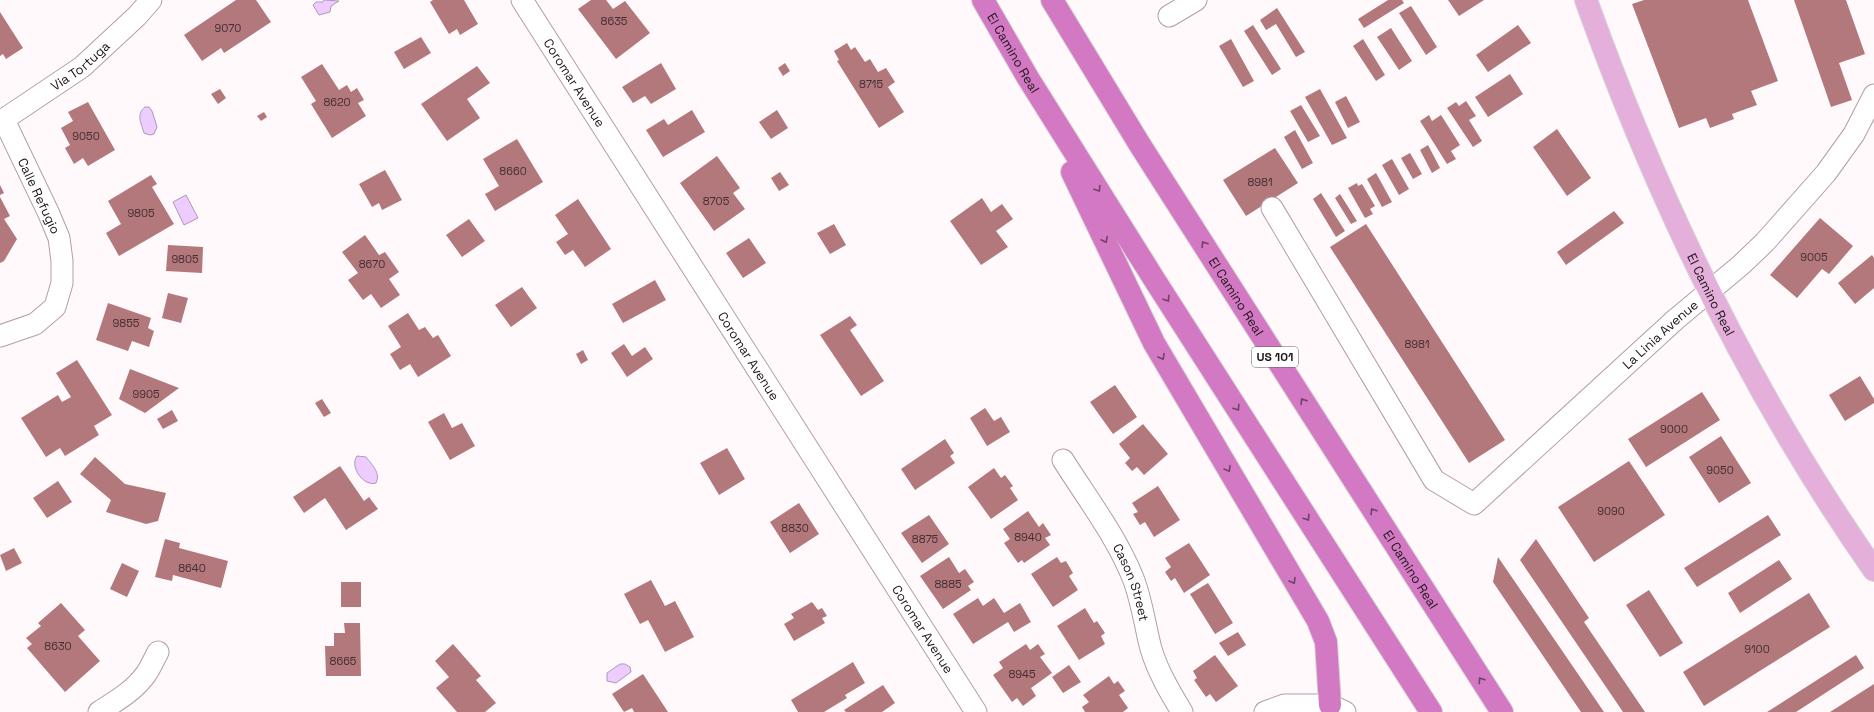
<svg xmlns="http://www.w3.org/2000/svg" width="1874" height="712" font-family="'Space Grotesk',sans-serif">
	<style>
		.water { fill: #edcdff; stroke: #af96ba }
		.building { fill: #b3787c }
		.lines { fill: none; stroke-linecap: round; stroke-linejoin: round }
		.minor-casing { stroke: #b59da6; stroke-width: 23 }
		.major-casing { stroke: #d7d5d6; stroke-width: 24 }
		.highway-casing { stroke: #d7d5d6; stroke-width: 24 }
		.minor { stroke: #fff; stroke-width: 21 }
		.major { stroke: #e5afdc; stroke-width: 22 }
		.highway { stroke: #d379c4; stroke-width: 22 }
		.oneway { stroke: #704366 }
		.labels { text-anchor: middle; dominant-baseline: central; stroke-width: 3.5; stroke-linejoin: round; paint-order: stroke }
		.number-label { font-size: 11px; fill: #442e32 }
		.shield { fill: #fff; stroke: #625c5e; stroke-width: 1 }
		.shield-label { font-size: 12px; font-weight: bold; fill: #1f1619 }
		.street-label { font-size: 13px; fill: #1f1619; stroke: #fff }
	</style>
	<rect width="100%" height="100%" fill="#fff9fb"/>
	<path class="water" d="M324,0L339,1L331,6L330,12L319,15L313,5L316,2H323Z
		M145,107H149L152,111L157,127L154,134L150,135L144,133C141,123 136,114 145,107Z
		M186,195L198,218L184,225L173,202Z
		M357,456L366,457C372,465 381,473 376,483C364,487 349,467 357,456Z
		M620,664H625L630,667L631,672L616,683L607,681V673Z"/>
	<path class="building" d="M236,0H256L271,22L224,53L221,48L202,61L184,35Z
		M433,0H464L478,24L460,35L457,29L449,34L430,2Z
		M591,0H606L613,9L625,1L650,33L616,59L578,9Z
		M1388,0H1402L1404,3L1364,28L1358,19Z
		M1448,0H1484L1459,16Z
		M1644,0H1748L1778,81L1751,91L1757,105L1732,114L1734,119L1710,128L1706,118L1679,128L1632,4Z
		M1794,0H1846L1865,54L1839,63L1852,100L1831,107Z
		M1411,6L1437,47L1426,55L1399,13Z
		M1277,8L1305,52L1296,57L1276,24L1266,30L1260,20Z
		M0,12L23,48L6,59L3,54L0,56Z
		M1253,25L1281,69L1272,75L1244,31Z
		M1518,25L1531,43L1488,72L1476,55Z
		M1391,28L1412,61L1399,70L1377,37Z
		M421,37L431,53L404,69L394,52Z
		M1231,39L1254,81L1243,87L1219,46Z
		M1363,39L1385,75L1376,81L1353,46Z
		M847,43L851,50L855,47L865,62L870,59L878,72L886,68L895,82L888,87L904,112L879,128L837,61L839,60L834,51Z
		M661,63L676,89L651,104L645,96L633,103L622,87Z
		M785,63L790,71L783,76L778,68Z
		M322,64L339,90L347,85L351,92L357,88L364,100L358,103L366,116L332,138L311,104L316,101L301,77Z
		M477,66L490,83L467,99L480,118L447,141L421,104Z
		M1510,74L1523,94L1488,117L1475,97Z
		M220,89L226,98L218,104L211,94Z
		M1320,89L1347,138L1332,145L1305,97Z
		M1346,96L1360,122L1348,128L1335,102Z
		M1466,101L1476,116L1469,120L1482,141L1473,147L1447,108L1456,102L1459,106Z
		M88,102L115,150L88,166L83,158L74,164L65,148L70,145L61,128L73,121L68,112Z
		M1301,105L1320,136L1308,142L1290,111Z
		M692,110L705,132L663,157L646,130L664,119L668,125Z
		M777,110L788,128L771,139L759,122Z
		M264,112L267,117L261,121L257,116Z
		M1429,115L1432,121L1441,115L1460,145L1451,151L1456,159L1447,164L1420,121Z
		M1557,129L1591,178L1567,196L1533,147Z
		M1295,130L1313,163L1302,169L1284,137Z
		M517,139L543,182L495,211L485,194L499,186L483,159Z
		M1428,145L1440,168L1432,173L1420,150Z
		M1275,148L1298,183L1246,216L1223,180Z
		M1410,153L1422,174L1413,179L1401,158Z
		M717,156L740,188L733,193L745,209L714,231L680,183Z
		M1392,159L1409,189L1399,195L1382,165Z
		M385,170L402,200L382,210L379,203L372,207L359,184Z
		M780,172L789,185L779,191L771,178Z
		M1376,173L1392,202L1382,207L1367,179Z
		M151,175L157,184L152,187L174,224L119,256L106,233L121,224L108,201Z
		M1357,183L1358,186L1362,184L1375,206L1370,209L1373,214L1365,218L1348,188Z
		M0,185L4,193L0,195Z
		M1321,193L1345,231L1336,237L1313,199Z
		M1340,194L1357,221L1351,224L1335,198Z
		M0,197L10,216L4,219L17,239L4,261L0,263Z
		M982,198L991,212L1002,204L1013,219L996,231L1008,247L981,265L950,221Z
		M578,199L611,249L585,267L573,250L565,255L556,242L568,234L555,215Z
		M1614,211L1624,223L1566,265L1557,252Z
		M1820,218L1853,246L1829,274L1822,269L1797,298L1770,275Z
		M469,219L485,241L462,257L446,235Z
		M834,224L846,245L830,254L817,233Z
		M1366,224L1505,440L1469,463L1330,247Z
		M365,235L379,255L385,252L399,272L389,279L400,295L381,308L371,294L363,300L348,280L358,273L342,252Z
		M749,238L766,263L743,278L726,253Z
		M168,245L203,247L202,273L166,271Z
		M1872,255L1874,258V288L1855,304L1838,283Z
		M655,280L666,300L623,323L612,304Z
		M522,287L537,308L511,327L495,305Z
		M168,293L188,298L181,323L162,318Z
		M108,303L151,318L148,328L154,331L149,347L132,341L128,351L96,340Z
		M408,313L419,330L425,327L433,338L438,335L451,356L418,377L410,364L400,370L390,354L401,347L388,326Z
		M850,316L857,325L850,330L884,381L861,396L820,335Z
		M624,344L632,356L645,347L653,359L627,377L611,353Z
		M583,350L588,360L581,364L576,354Z
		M77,360L112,415L94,426L99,435L65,456L60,448L46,457L21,418L58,395L62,402L71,397L56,373Z
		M130,369L179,388L145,413L119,399Z
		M1860,376L1874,399V403L1845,421L1829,395Z
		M1115,385L1137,417L1113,434L1090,402Z
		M1702,392L1720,420L1646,467L1628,439Z
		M322,399L331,413L324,417L315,403Z
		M985,408L994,421L1001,417L1010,432L987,446L970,418Z
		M172,410L178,421L163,429L157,419Z
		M444,413L452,428L462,423L475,446L450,460L428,422Z
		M1143,424L1168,454L1144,475L1137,467L1132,471L1125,463L1130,458L1119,444Z
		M1721,436L1751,483L1719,503L1689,457Z
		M945,439L954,453L950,456L955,463L915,490L901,469Z
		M727,448L745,479L719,495L700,463Z
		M95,457L125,484L166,493L158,521L146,524L106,512L111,500L80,474Z
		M1629,461L1665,515L1594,562L1558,507Z
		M340,466L364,501L369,497L378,509L346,530L325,498L304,513L293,497Z
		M994,468L1001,478L1005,475L1013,486L1010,488L1018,500L991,519L968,487Z
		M58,481L72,502L47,518L33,498Z
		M1158,486L1180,520L1154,537L1145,522L1140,525L1133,514L1138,512L1132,503Z
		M799,503L819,534L790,553L770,522Z
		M1028,511L1039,527L1043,523L1051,535L1045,538L1050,545L1024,563L1022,560L1018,563L1004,543L1010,539L1003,529Z
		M929,515L949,544L922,563L901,533Z
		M1768,515L1781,535L1697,587L1684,568Z
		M165,539L180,543L179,548L228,561L221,588L173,575L172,581L155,577Z
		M1536,539L1589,618L1584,622L1645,712H1623L1520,560Z
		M1189,543L1210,575L1184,593L1175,578L1171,581L1165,572L1171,567L1165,558Z
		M14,548L22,563L6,571L0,555Z
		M949,557L959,573L965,569L974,582L968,586L971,590L943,609L920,576Z
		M1057,557L1061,563L1066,561L1073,573L1069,576L1078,590L1053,607L1031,574Z
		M1498,557L1604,712H1581L1493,582Z
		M1779,560L1792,579L1740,613L1728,593Z
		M122,563L139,571L127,597L110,589Z
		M651,580L665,606L675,601L694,637L665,652L648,620L640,624L624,594Z
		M341,582H361V607H341Z
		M1208,583L1233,623L1215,634L1190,594Z
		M1649,590L1683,643L1660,657L1626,605Z
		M1809,593L1830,627L1704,706L1683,672Z
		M978,598L983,606L994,598L1004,613L1020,603L1031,622L1014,632L1008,622L973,644L953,614Z
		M812,602L818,610L822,608L827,616L822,618L825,623L794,641L784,624L794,618L791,614Z
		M61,603L85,630L78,636L100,661L65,692L27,648L32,644L26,638L41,626L38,623Z
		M1085,608L1094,623L1097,621L1105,633L1101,636L1105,644L1079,660L1057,626Z
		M344,623H360L361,676H326L325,646H334V633H345Z
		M1238,632L1246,645L1228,656L1219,643Z
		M453,644L481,676L476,680L496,703L485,712H457L436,688L449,677L435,661Z
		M1026,644L1030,650L1038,644L1045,654L1040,657L1052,673L1031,688L1036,696L1023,706L1017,698L1012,702L993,675L1003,668L999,662Z
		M1215,655L1238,686L1216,702L1210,694L1206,697L1194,680L1197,678L1193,671Z
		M1856,655L1864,668L1796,712H1767Z
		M853,662L865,683L845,695L847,698L824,712H798L791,700Z
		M1069,665L1081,682L1063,693L1052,677Z
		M643,674L668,712H634L632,708L624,712L612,694Z
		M1109,676L1114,684L1118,681L1125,691L1119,695L1128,708L1123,712H1085L1082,707L1089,702L1083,695Z
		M1874,684V712H1830Z
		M883,685L895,703L882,712H846L844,710Z"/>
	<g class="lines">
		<g class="minor-casing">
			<g id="minor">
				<path id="s1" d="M522,0L976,712"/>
				<path d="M1169,16L1196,0"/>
				<path id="s2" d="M0,122L82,67L137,16L151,0"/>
				<path id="s3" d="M1272,208L1434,480L1474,504L1676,319L1741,265L1765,242L1826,173L1854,134L1874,95"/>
				<path d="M0,336L35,324L55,307L62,283V261L59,238L49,214L4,120"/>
				<path id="s4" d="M1063,460C1087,498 1116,536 1133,578C1142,601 1145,626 1151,649C1158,672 1170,692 1182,712"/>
				<path d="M99,712C116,701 134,691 146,674C151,667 154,659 158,652"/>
				<path d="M1265,712L1284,705H1330L1345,712"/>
			</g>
		</g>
		<g class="major-casing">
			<g id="major">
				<path id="s5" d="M1586,0C1658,201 1751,394 1874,570"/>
			</g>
		</g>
		<g class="highway-casing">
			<g id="highway">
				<path id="s6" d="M983,0L1028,78L1154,279L1431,712"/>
				<path id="s7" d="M1052,0L1140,145L1502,712"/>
				<path d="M1072,172L1154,343L1318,621L1326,642L1330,705"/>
			</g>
		</g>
		<use href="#minor" class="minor"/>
		<use href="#major" class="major"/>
		<use href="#highway" class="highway"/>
	</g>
	<defs><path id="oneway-chevron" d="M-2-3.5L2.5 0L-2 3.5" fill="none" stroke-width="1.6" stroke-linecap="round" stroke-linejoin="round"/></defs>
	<g class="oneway">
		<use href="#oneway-chevron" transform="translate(1098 189) rotate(58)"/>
		<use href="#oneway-chevron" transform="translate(1105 240) rotate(64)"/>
		<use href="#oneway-chevron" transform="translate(1204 244) rotate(-122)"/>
		<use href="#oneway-chevron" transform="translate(1167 299) rotate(57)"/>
		<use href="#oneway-chevron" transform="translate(1162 357) rotate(60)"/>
		<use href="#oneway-chevron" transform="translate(1303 401) rotate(-122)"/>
		<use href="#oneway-chevron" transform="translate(1237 408) rotate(57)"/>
		<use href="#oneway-chevron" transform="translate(1228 469) rotate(60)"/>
		<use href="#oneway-chevron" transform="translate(1373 511) rotate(-122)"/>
		<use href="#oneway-chevron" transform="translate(1307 518) rotate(57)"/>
		<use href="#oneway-chevron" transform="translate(1293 581) rotate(60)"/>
		<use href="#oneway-chevron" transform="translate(1481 680) rotate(-124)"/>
	</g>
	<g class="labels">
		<g class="number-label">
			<text x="614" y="21">8635</text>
			<text x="228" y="28">9070</text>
			<text x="871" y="84">8715</text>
			<text x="337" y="102">8620</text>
			<text x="86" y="136">9050</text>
			<text x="513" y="171">8660</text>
			<text x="1260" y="182">8981</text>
			<text x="716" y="201">8705</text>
			<text x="141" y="213">9805</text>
			<text x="1814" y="257">9005</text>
			<text x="185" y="259">9805</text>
			<text x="372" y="264">8670</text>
			<text x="126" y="323">9855</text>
			<text x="1417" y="344">8981</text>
			<text x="146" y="394">9905</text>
			<text x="1674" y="429">9000</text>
			<text x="1720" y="470">9050</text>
			<text x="1611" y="511">9090</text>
			<text x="795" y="528">8830</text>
			<text x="1028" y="537">8940</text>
			<text x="925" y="539">8875</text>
			<text x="192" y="568">8640</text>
			<text x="948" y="584">8885</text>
			<text x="58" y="646">8630</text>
			<text x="1757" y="649">9100</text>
			<text x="343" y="661">8665</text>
			<text x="1022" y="674">8945</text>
		</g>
		<rect class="shield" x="1252" y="347" width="46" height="20" rx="3"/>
		<g class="shield-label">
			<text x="1275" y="357">US 101</text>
		</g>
		<g class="street-label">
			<text stroke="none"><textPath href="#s6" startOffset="61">El Camino Real</textPath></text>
			<text stroke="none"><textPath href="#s2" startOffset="98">Via Tortuga</textPath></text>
			<text stroke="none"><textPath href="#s1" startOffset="98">Coromar Avenue</textPath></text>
			<text transform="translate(39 196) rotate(65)">Calle Refugio</text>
			<text stroke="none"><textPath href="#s5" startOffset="320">El Camino Real</textPath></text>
			<text stroke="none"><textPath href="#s7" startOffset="349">El Camino Real</textPath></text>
			<text stroke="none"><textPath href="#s3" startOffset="615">La Linia Avenue</textPath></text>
			<text stroke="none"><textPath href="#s1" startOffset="422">Coromar Avenue</textPath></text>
			<text stroke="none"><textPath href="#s7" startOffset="673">El Camino Real</textPath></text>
			<text stroke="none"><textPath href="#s4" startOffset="141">Cason Street</textPath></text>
			<text stroke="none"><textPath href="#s1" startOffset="746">Coromar Avenue</textPath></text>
		</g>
	</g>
</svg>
